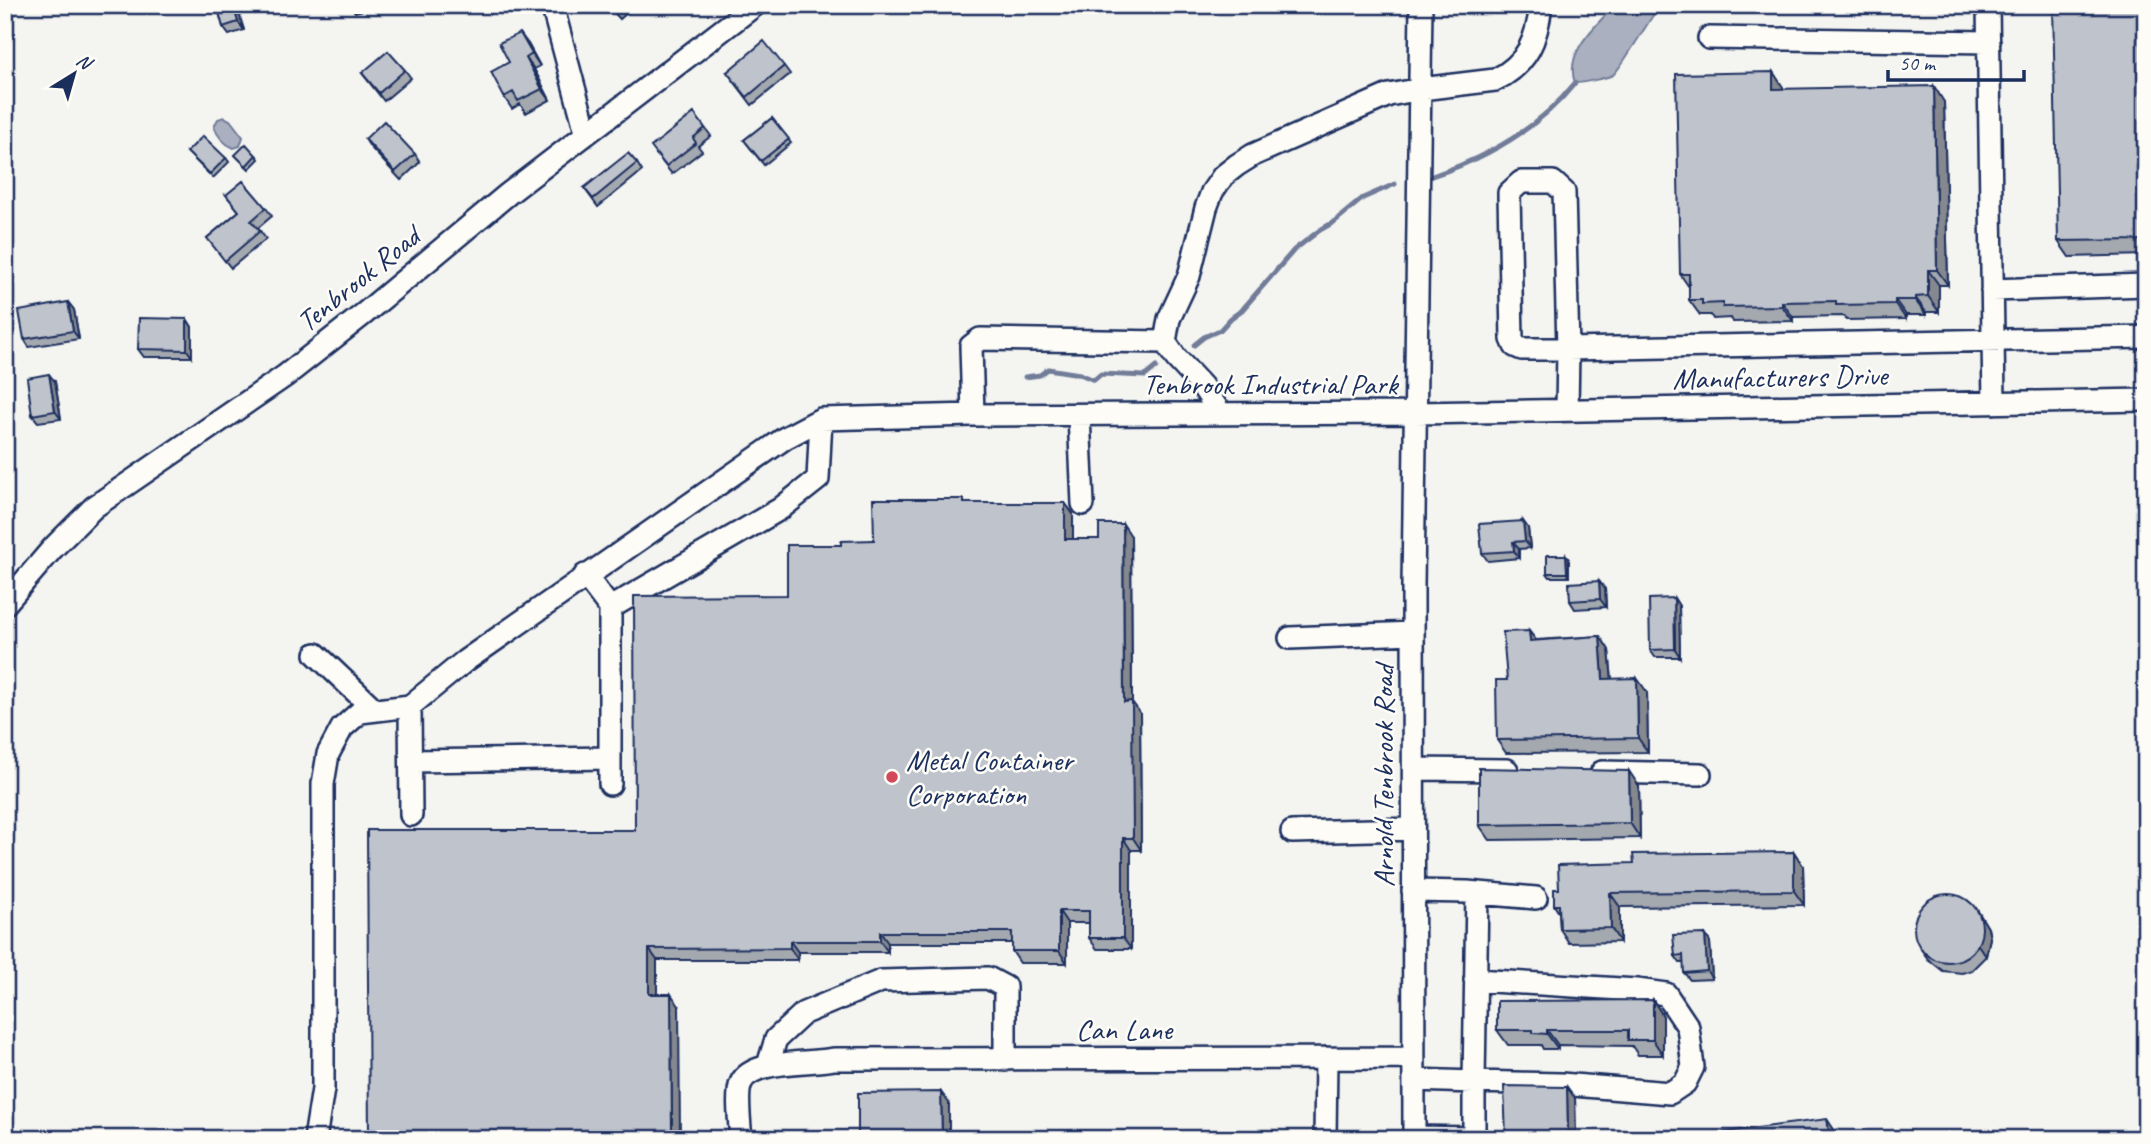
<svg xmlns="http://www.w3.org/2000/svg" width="2151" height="1144" font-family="Caveat,sans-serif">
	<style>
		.water { fill: #aab0bf; stroke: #717c98; stroke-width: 2 }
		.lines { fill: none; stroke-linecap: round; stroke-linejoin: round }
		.stream { stroke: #717c98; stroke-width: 5 }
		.minor-casing { stroke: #1b2f5e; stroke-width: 26 }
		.minor { stroke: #fdfcf7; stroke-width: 21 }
		.wall { fill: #a4a8af; stroke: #1b2f5e; stroke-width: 2 }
		.shaded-wall { fill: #86888f; stroke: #1b2f5e; stroke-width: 2 }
		.building { fill: #bfc3cc; stroke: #1b2f5e; stroke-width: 2 }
		.poi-dot { fill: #d1495b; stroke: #fdfcf7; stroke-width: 2.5 }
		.labels { text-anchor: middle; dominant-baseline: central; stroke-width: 5; stroke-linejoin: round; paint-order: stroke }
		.street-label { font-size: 30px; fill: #1b2f5e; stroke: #fdfcf7 }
		.poi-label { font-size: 30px; fill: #1b2f5e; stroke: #fdfcf7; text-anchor: start }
	</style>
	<rect width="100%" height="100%" fill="#f4f4f1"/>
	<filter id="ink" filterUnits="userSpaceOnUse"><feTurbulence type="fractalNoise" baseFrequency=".0143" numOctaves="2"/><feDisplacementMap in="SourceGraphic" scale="14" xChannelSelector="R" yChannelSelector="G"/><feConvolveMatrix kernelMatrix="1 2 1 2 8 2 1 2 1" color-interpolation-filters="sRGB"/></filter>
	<g filter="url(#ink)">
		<path class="water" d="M1615,5H1660C1651,17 1620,70 1613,75C1606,78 1583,83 1575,83C1564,52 1596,26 1615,5Z
			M224,117L230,120L243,137L240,146L234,148C224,144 217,135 214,126L218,119Z"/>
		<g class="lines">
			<path class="stream" d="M1432,176C1486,158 1539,128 1575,83
				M1194,345L1204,337L1220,330L1231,318L1242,310L1294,250L1320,230L1334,222L1363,198L1395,184
				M1025,377L1040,375L1048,369L1080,374L1094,380L1101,374L1145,376L1156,367"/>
			<g class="minor-casing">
				<path id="minor" d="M552,5L586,132
					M1988,5L1994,403
					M1709,38L1989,42
					M1521,182H1553L1564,192L1568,349H1522L1515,346L1512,339L1509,193Z
					M1992,290L2146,285
					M1567,410L1568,349L2146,337
					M1221,414L1202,386L1176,358L1165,342L1169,319L1189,276L1206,208L1212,192L1223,176L1237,165L1253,155L1389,95L1421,89L1495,80C1528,64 1537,39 1541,5
					M973,415L971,346L980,339L1165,342
					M1079,415L1083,504
					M585,575L610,608V784
					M5,604L53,548L94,507L285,376L365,313L508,194L755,5
					M610,608L780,509L818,479L821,419
					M1290,638L1413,633
					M316,654L375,710
					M410,706L411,815
					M411,761L610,758
					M1414,769L1507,770
					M1602,772L1700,774
					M1292,832L1413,829
					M1413,891L1467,892L1536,898
					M768,1065L776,1039L804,1013L881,981L988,978L1005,987V1060
					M1414,1080L1474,1082L1477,893
					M1414,1137L1474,1138V1082L1561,1084L1670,1093L1685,1083L1693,1067L1688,1027L1666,994L1637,990L1475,980
					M315,1139L323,1089V784L328,754L342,728L360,712L410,706L465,661L785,438L821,419L973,415L1415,413L2146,400
					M741,1139C740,1126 736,1094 741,1083C751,1059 810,1064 834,1059L1414,1058
					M1325,1139L1326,1058
					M1414,1139L1413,587L1421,5"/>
			</g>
			<use href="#minor" class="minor"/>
		</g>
		<path class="wall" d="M217,5H235L244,30L229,35L223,27Z
			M350,5H383L355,12Z
			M607,5H636L620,19Z
			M2146,5V255L2069,257L2058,241Z
			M528,44L540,66L534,69L550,100L526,113L520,104L512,109L504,97L509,62Z
			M784,66L790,74L752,105L727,72Z
			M405,70L411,78L384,101L362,73Z
			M1773,72L1783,89L1944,102L1948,285H1939V312H1926V315H1906V319L1846,320L1844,316L1793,317V321L1733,322L1731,318L1713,319L1711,315H1700L1689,300V287L1680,274Z
			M694,113L711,136L698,146L702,151L672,174L656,154Z
			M772,118L791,143L764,165L744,140Z
			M365,139L415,154L420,162L401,180L370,147Z
			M187,152L226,158L229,162L213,178Z
			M235,155H256L259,159L249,169Z
			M637,163L642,171L598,207L584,188Z
			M226,195L266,208L272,216L258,228L266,239L231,268L207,238L239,211Z
			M68,302L74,310L79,339L29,347L24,339Z
			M187,319L192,327V357H144L138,349Z
			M55,382L61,419L38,422L32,415Z
			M967,503H1065L1073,514V539H1099L1131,536L1132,702L1140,713L1141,850H1131V949H1097L1089,938V923H1067V963H1020L1012,951V943H888V952H798V960H657V994L679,1006L369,1139L635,830L787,595L841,545L874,540Z
			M1523,521L1528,528L1530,548L1519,549V558L1488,561L1482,553Z
			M1566,555L1569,559V577H1550L1547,573Z
			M1599,581L1605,589L1606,607L1575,609L1570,601Z
			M1674,598L1679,606L1680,657H1655L1650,650Z
			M1529,631L1536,640L1600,636L1609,650L1612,679L1647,692L1648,752L1506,753L1497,740L1507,680Z
			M1639,786L1640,838L1490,840L1479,825Z
			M1794,852L1803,866L1804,905L1620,907V942L1569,943L1560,929L1559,913L1554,905L1559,889L1634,863Z
			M1976,908L1988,928L1990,938L1986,956L1972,970L1962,973L1943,971L1928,959L1920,948Z
			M1705,934L1710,942L1712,979L1690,980L1684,973V963H1680L1675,956Z
			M1653,1000L1663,1016V1055H1638L1632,1046L1558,1045V1049H1543L1541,1045H1508L1497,1030Z
			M1567,1087L1575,1098L1576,1139H1507L1506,1137Z"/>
		<path class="shaded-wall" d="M233,5H235L237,7L244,30L238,22Z
			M520,33L528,44L540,66L532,54Z
			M526,58L534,69L550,100L542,89Z
			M1773,72L1783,87L1784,104L1773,89Z
			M1934,86L1944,102L1948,285L1937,270Z
			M1928,270L1939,285V312L1928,296Z
			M1915,297L1926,312V315L1915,300Z
			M1895,300L1906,315V319L1895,304Z
			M68,302L74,310L79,339L73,331Z
			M1782,302L1793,317V321L1782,306Z
			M187,319L192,327V357L187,350Z
			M49,374L55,382L61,419L55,411Z
			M1065,503L1073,514V550L1065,539Z
			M1523,521L1528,528L1530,548L1525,541Z
			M1123,524L1131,536L1132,702L1140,713L1141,850L1133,838L1124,702Z
			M1513,542L1519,549V558L1514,551Z
			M1566,555L1569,559V577L1567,573Z
			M1599,581L1605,589L1606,607L1600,599Z
			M1674,598L1679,606L1680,657L1675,649Z
			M1529,631L1539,644L1530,641Z
			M1600,636L1609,650L1613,693L1603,679Z
			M1637,678L1647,692L1648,752L1638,738Z
			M1629,771L1639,786L1640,838L1630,823Z
			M1123,838L1131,850V949L1123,938Z
			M1794,852L1803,866L1804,905L1794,891Z
			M1610,893L1620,907V942L1611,928Z
			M1976,908L1988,928L1990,938L1986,956L1978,945Z
			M1059,911L1067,923V963L1059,951Z
			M880,932L888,943V952L880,941Z
			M1705,934L1710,942L1712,979L1707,971Z
			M790,941L798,952V960L790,948Z
			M649,949L657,960V1006L649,994Z
			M671,994L679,1006L680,1139H672Z
			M1653,1000L1663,1016V1055L1653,1040Z
			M1547,1030L1558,1045V1049L1547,1034Z
			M1567,1087L1575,1098L1576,1139H1571L1568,1136Z
			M941,1092L949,1103V1139H942Z
			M1827,1119L1835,1131L1836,1139H1830Z"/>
		<path class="building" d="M217,5H233L238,22L223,27Z
			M609,5H622L615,12Z
			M2053,5H2146V240L2058,241Z
			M520,33L532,54L526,58L542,89L518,101L513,92L504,97L491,72L509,62L499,43Z
			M764,41L784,66L747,97L727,72Z
			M388,51L405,70L379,93L362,73Z
			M1773,72V89L1934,86L1937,270H1928V296L1915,297V300H1895V304L1836,305V301L1782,302V306L1723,307V303L1702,304V300H1689V274H1680L1676,74Z
			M694,113L705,128L693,138L696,143L666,166L651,147Z
			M772,118L789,139L761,161L744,140Z
			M384,121L415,154L395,172L365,139Z
			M203,136L226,158L210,174L187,152Z
			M246,144L256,155L246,166L235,155Z
			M628,153L637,163L593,199L584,188Z
			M243,181L266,208L251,221L260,231L225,261L207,238L239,211L226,195Z
			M68,302L73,331L24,339L19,311Z
			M139,318L187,319V350L138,349Z
			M49,374L55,411L32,415L27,378Z
			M873,499H964V503H1065V539H1099V524H1123L1124,702L1132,701L1133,838H1123V938H1089V911H1059V951H1012V932H880V941H790V948L649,949V994H671L672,1139H369L367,830H635L634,596L787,595V545H841V541L874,540Z
			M1523,521L1525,541L1513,542L1514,551L1482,553L1479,524Z
			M1547,555H1566L1567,573H1547Z
			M1599,581L1600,599L1570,601L1569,583Z
			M1674,598L1675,649L1650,650L1649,599Z
			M1529,631L1530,641L1600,636L1603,679L1637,678L1638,738L1497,740L1496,680H1507L1503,632Z
			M1479,768L1629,771L1630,823L1479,825Z
			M1794,852V891L1610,893L1611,928L1560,929L1559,905H1554V889H1559L1558,865L1634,863L1633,854Z
			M1914 928a34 34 0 1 1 68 0a34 34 0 1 1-68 0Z
			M1705,934L1707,971L1684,973L1683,955L1675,956L1673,935Z
			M1653,1000V1040H1628V1030H1547V1034L1533,1033V1030H1497V1001Z
			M1504,1086L1567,1087L1568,1136L1506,1137Z
			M941,1092L942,1139H858V1093Z
			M1827,1119L1830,1139H1695L1694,1136Z"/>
	</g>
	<circle class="poi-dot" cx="892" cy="777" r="7"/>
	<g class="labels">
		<g class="street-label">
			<text transform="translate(358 279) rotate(-39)">Tenbrook Road</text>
			<text transform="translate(1780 377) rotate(-1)">Manufacturers Drive</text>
			<text x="1270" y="384">Tenbrook Industrial Park</text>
			<text transform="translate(1383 776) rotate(-90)">Arnold Tenbrook Road</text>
			<text x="1124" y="1029">Can Lane</text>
		</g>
		<g class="poi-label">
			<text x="906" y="760">Metal Container<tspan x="906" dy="34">Corporation</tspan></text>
		</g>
	</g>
	<rect width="2151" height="1144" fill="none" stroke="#fdfcf7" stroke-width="28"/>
	<rect x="14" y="14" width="2123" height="1116" fill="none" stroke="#1b2f5e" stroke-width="2.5" filter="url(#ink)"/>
	<g transform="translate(74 74) rotate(37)" stroke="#fdfcf7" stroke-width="5" paint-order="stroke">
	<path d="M0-5L12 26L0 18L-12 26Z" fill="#1b2f5e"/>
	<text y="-10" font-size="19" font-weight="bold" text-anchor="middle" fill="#1b2f5e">N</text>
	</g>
	<path d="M1888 70v10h136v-10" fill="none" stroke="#1b2f5e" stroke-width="3.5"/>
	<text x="1899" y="70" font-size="21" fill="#1b2f5e" stroke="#fdfcf7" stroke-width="5" paint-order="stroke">50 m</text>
</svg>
